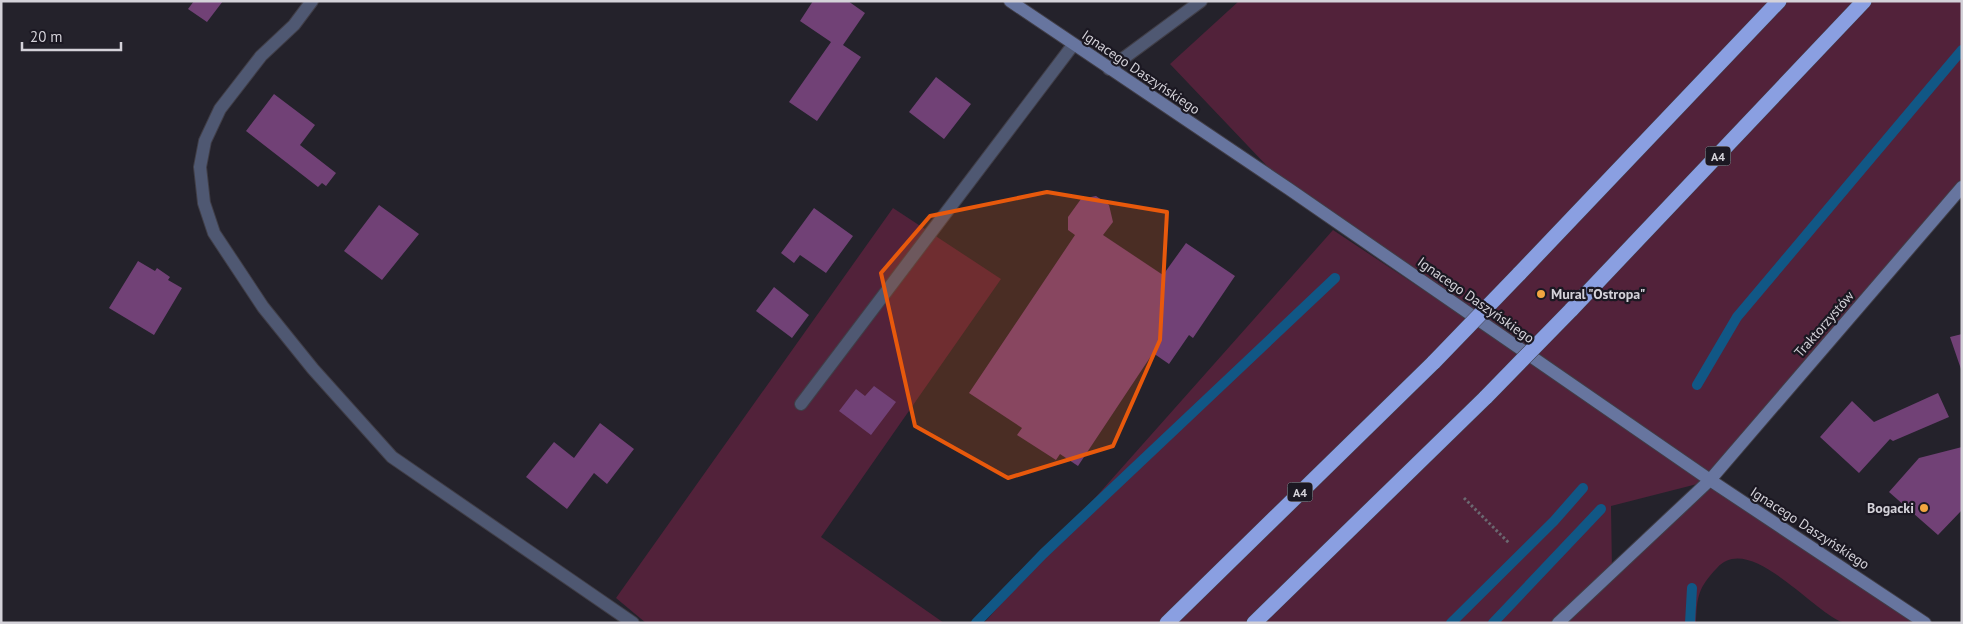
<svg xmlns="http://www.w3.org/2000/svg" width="1963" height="624" font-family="'PT Sans',sans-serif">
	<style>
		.green { fill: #52223a; fill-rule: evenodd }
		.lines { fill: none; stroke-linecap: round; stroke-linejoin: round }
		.stream { stroke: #115785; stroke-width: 10 }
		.building { fill: #714176 }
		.lane-casing { stroke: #403e47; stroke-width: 14 }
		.street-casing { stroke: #403e47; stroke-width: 14 }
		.secondary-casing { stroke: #403e47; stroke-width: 14 }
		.highway-casing { stroke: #403e47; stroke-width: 16 }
		.path { stroke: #6b6971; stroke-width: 3; stroke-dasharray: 2.5 2.5; stroke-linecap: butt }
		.lane { stroke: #4f5872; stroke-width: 12 }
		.street { stroke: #4f5872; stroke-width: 12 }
		.secondary { stroke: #67759f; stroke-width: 12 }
		.highway { stroke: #8a9fe1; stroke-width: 15 }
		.highway-bridge-casing { stroke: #403e47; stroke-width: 16; stroke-linecap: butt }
		.highway-bridge { stroke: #8a9fe1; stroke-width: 15 }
		.marked { fill: #e8590c; fill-opacity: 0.2; stroke: #e8590c; stroke-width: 4; stroke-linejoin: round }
		.poi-dot { fill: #f2a540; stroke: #1b1822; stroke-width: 2 }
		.labels { text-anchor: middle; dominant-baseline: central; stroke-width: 4.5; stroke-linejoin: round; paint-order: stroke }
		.shield { fill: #1b1822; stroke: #9c9aa2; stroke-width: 1 }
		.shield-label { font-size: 12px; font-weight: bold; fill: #d4d2d9 }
		.street-label { font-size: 14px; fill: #d4d2d9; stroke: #1b1822 }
		.poi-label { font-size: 14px; font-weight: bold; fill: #d4d2d9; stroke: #1b1822; text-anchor: start }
	</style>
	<rect width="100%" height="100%" fill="#24222b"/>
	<path class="green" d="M1239,1H1962V190L1710,480L1925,623C1911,623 1851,624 1842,622C1811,610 1749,532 1717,568C1698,588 1697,596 1696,623H984L1333,230L1677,458L1289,189L1170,64ZM1709,481L1612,571L1611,506Z
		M893,208L1001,279L821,537L944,623H646L616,598Z"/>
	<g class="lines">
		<path class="stream" d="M1697,385L1737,317L1962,50
			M976,623L1043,554L1335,278
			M1451,623L1554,521L1583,488
			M1493,623L1601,509
			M1690,623L1692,588"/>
	</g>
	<path class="building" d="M194,1H223L207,22L188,9Z
		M813,1H848L865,13L843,45L861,57L817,121L789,102L831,42L800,21Z
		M936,77L971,104L944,139L909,112Z
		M274,94L315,125L300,145L336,173L326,186L322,183L318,187L246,131Z
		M1096,196L1109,205L1113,222L1103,235L1163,275L1186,243L1235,276L1193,338L1189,335L1169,364L1153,353L1078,466L1060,454L1056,460L1017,435L1022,428L969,393L1075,235L1068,230V217L1081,199Z
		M379,205L419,234L382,280L344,251Z
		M814,208L853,236L826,273L800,255L794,263L781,253Z
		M138,261L155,271L157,268L170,277L168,280L182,288L154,335L109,308Z
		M774,287L809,315L792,338L756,311Z
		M1962,334V372L1950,337Z
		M874,386L896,402L871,435L839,411L856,389L865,396Z
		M1938,393L1949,417L1893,441L1890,439L1859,473L1820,437L1852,401L1874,422Z
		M600,423L634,449L607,484L594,473L567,509L526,477L554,442L574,458Z
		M1962,447V510L1938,535L1889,492L1919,458Z"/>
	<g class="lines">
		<g class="lane-casing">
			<path id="lane" d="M312,1L294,25L261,56L220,109L205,141L200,167L204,203L214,233L263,307L313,369L392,457L633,623
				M801,404L1073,45"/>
		</g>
		<g class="street-casing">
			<path id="street" d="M1109,69L1201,1"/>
		</g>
		<g class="secondary-casing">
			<path id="secondary" d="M1010,1L1289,189L1710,480L1925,623
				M1558,623L1710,480L1962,187"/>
		</g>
		<g class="highway-casing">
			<path id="highway" d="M1519,274L1779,1
				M1571,310L1864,1
				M1167,623L1434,362
				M1254,623L1486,397"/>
		</g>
		<path class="path" d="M1464,498L1510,544"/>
		<use href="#lane" class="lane"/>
		<use href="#street" class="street"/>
		<use href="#secondary" class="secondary"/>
		<use href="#highway" class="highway"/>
		<g class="highway-bridge-casing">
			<path id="highway-bridge" d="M1434,362L1519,274
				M1486,397L1571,310"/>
		</g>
		<use href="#highway-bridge" class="highway-bridge"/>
	</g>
	<path class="marked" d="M1047,192L1167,212L1160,340L1113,446L1008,478L915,426L881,273L930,216Z"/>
	<g class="poi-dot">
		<circle cx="1541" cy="294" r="5"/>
		<circle cx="1924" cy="508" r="5"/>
	</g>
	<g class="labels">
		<g class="shield">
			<rect x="1705.5" y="146.5" width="25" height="19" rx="4"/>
			<rect x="1287.5" y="482.5" width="25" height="19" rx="4"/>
		</g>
		<g class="shield-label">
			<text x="1718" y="156">A4</text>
			<text x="1300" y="492">A4</text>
		</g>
		<g class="street-label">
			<text transform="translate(1141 72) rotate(34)">Ignacego Daszyńskiego</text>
			<text transform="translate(1476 300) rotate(35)">Ignacego Daszyńskiego</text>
			<text transform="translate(1824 324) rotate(-49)">Traktorzystów</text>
			<text transform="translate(1810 528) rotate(33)">Ignacego Daszyńskiego</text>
		</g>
		<g class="poi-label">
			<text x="1551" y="294">Mural "Ostropa"</text>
			<text x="1914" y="508" text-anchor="end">Bogacki</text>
		</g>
	</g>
	<rect width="1963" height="624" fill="none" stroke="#d4d2d9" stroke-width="5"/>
	<path d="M22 42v8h99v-8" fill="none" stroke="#d4d2d9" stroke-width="2.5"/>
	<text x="30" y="42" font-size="15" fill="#d4d2d9" stroke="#1b1822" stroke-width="4" paint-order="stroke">20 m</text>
</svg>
